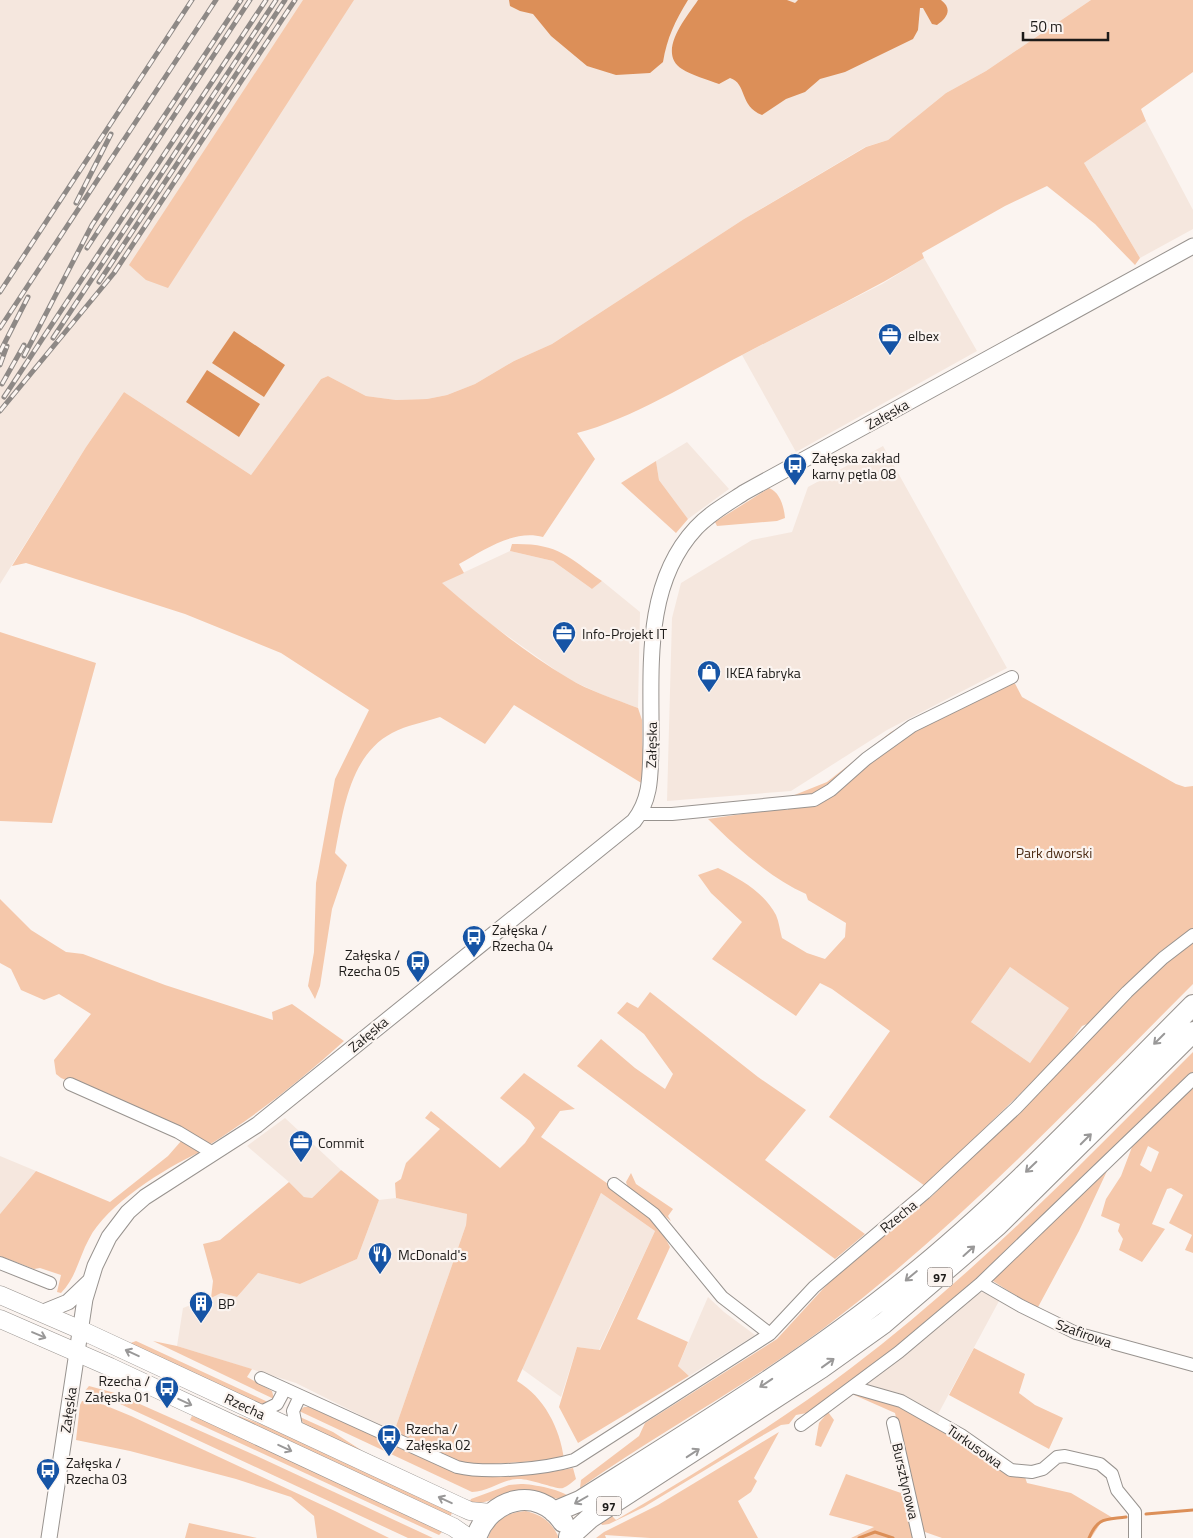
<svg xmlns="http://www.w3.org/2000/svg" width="1193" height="1538" font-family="'Titillium Web',sans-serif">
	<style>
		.built { fill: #f5e7de }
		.green { fill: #f5c8ab; fill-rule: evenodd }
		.water { fill: #dc8f58 }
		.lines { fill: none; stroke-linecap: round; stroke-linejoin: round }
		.stream { stroke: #dc8f58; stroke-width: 3 }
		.minor-casing { stroke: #98938f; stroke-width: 14 }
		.tertiary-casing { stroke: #98938f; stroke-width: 17 }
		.secondary-casing { stroke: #98938f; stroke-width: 19 }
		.primary-casing { stroke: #98938f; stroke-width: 22 }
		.minor { stroke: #fff; stroke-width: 12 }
		.tertiary { stroke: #fff; stroke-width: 15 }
		.secondary { stroke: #fff; stroke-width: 18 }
		.primary { stroke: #fff; stroke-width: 20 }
		.rail-casing { stroke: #8e8986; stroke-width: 5 }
		.rail { stroke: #fbf4f0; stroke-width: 3; stroke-dasharray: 9; stroke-linecap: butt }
		.oneway { stroke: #999898 }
		.labels { text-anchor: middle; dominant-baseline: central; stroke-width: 4.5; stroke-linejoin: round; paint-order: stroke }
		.shield { fill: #fbf4f0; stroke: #605c5a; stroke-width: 1 }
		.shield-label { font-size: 12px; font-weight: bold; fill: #1d1b19 }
		.poi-label { font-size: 14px; fill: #1d1b19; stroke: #fbf4f0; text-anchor: start }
		.street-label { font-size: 14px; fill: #1d1b19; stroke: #fbf4f0 }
		.park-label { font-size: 14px; fill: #4c2c15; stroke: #fbf4f0 }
	</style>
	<rect width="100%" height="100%" fill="#fbf4f0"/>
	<path class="built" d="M0,0H1091L986,71L946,93L888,140L865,147L744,219L552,344L514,361L475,384L447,395L427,399L396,400L366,396L328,376L321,379L251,475L124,392L86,447L0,584Z
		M1146,121L1193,210V229L1140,258L1084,163Z
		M924,258L977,351L796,452L742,355L882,284Z
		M687,442L729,489L688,519L659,480L656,461Z
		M883,446L1007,668L887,730L791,791L667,801L672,618L681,583L752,540L792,532L808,487Z
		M510,551L553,561L592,589L602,581L640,612L638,708L603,695L568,679L478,615L441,583Z
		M1010,967L1070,1008L1030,1063L971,1022Z
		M285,1118L341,1170L312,1198L304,1197L289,1182L247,1146Z
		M0,1156L36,1171L0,1214Z
		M601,1193L655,1231L599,1350L577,1347L561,1397L522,1369Z
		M396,1198L467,1214L466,1225L394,1432L296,1383L177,1346L183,1308L221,1293L237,1297L258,1273L300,1284L357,1259L379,1200Z
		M985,1291L999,1301L937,1416L864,1385L975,1295Z
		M708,1297L724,1312L755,1335L689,1376L678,1366Z"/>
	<path class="green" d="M303,0H354L168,288L146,280L129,265Z
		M1091,0H1193V72L1141,109L1146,121L1084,163L1140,258L1135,265L1095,224L1047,186L1005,206L922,253L924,258C866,294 803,323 742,355C694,380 630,420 577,433L595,459L543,537C514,529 484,550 459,564L464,573L442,583C481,617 523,651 568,678C589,691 615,699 638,708L642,720L643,784L514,705L485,744L440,717C425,722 407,725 392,733C350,755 343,811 335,853L347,865L332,909L320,986L315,999L308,986L314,952L316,883L335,779L369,710L281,653L185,614L26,563L12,566L86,447L124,392L251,475L321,379L328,376L366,396L396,400L427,399L447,395L475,384L514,361L552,344L744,219L866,147L888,140L946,93L986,71Z
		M656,461L659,480L688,519L676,533L621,483Z
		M769,488C780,492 784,507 785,518L777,521L717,526L715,522Z
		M512,544C558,543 567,556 602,581L592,589L553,561L510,551Z
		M0,632L96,663L52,823L0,821Z
		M1010,674L1022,697L1176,784L1185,787L1193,786V928L1161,951L1092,1022L1082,1026L1061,1054L925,1186L829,1117L890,1031L832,989L820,983L796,1016L712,959L742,922L711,893L698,875L718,868C740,879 764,892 776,915C779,922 780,931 782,938L807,953L825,959L845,937L846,923L808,900L806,894C769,877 736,847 708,819L776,809L788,810L787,798L827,782L891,732L937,708ZM1010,967L1069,1008L1030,1063L971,1022Z
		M0,899L31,930L66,952L83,954L165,985L273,1020L272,1012L292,1004L344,1041C302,1079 257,1115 209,1145L188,1131L61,1078L56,1074L54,1060L91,1014L59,994L44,1000L21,990L11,969L0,963Z
		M1193,943V984C1074,1103 959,1226 824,1328C746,1386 659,1432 580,1488L581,1480L639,1436L645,1423L777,1339L833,1278L933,1195L1122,1006L1172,957Z
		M650,992L758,1077L806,1110L765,1160L865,1234L835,1259L577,1066L601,1039L635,1068L665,1089L673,1074L644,1034L617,1013L627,1002L638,1008Z
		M1193,1052V1074L1030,1231L927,1323L812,1412L796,1415L789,1424L781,1425L753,1441L644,1507L609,1524L602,1525L600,1522L612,1516L616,1520C696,1473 777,1424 851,1368C975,1274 1083,1162 1193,1052Z
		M524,1073L575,1109L560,1111L541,1137L611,1186L658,1224L670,1247L637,1319L688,1342L678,1366L689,1376L578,1443L559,1407L577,1347L600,1350L655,1231L601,1193L517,1381C544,1397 560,1428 564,1459L479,1465L458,1461L394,1432L466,1225L467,1214L396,1198L395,1183L401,1179L406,1163L440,1129L425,1118L431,1111L500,1168L525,1143L535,1128L530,1121L500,1098Z
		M1193,1086V1253L1185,1250L1192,1235L1169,1223L1183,1195L1171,1188L1167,1189L1152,1224L1165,1229L1142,1262L1119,1250L1123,1239L1118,1231L1120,1224L1101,1216L1106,1199L1121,1176L1132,1147ZM1148,1146L1159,1152L1151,1172L1140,1165Z
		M182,1140L199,1148L200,1152C165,1168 106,1205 89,1239C79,1257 76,1278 61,1293L57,1292L61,1275L40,1268L34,1269L0,1256V1214L36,1171L110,1202L168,1156Z
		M341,1170L379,1200L357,1259L300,1284L258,1273L237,1297L221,1293L211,1298L213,1281L203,1244L220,1240L289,1182L304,1197L312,1198Z
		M1107,1171L1079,1231L1037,1309L993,1281L999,1272Z
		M631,1173L636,1184L673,1209L668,1216L671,1221L628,1188L626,1182Z
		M136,1341L270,1403L264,1407L128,1344Z
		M153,1341L177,1346L252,1369L247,1377L272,1391L274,1399Z
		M974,1348L1025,1374L1019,1393L1035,1405L1063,1418L1049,1449L949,1395Z
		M89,1386L115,1393L250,1453L433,1538H408L103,1396L84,1392Z
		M858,1391L897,1404L1025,1477L1027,1483L1071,1493L1113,1518L1102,1521L1091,1538H942L922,1531L895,1413L852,1394Z
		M82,1401L102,1404L131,1416L335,1511L389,1538H317L314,1516L291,1497L236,1479L130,1451L76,1440L80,1405Z
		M304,1407H309L452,1470C483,1479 542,1475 573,1468L576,1479C572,1482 568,1486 563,1488C557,1490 530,1478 517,1479C501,1480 488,1492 472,1492L299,1411Z
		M828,1412L834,1420L821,1447L815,1445L819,1423Z
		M192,1416L213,1422L444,1530L439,1535L190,1420Z
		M239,1416L285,1433L453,1511L450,1517L238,1419Z
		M300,1417L333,1432L361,1450L353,1449L305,1426Z
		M779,1432L754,1478L757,1481L751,1492L738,1501L758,1538H650L605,1535L606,1538H596L604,1532L658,1505Z
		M846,1474L901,1493L907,1499L915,1538H851L874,1527L829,1515Z
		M521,1484C532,1484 565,1490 570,1498C553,1503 540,1490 523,1490C503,1491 489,1506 469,1503L471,1499L509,1485Z
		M526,1511C542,1515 552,1522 559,1538H488C494,1520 508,1512 526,1511Z
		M189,1523L257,1538H185Z"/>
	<path class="water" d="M509,0H688C675,21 667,38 663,62L650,73L616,75L587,66L551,36L533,14L520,11L510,6Z
		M698,0H787L795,3L798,0H941C953,9 947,18 937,25L932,24L923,8H920L918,30L913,39L845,72L820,79L805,92L786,99L762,115C739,106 747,83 730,78L719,84C708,80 691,75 682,69C656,52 687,17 698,0Z
		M234,331L285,365L264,397L212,363Z
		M207,370L260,404L239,437L186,402Z"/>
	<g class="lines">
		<path class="stream" d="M1146,1514L1193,1510
			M859,1538L875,1532L893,1538
			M1089,1538C1098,1517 1105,1520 1126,1517"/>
		<g class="minor-casing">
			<path id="minor" d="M639,814H672L814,800L831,790L866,759L912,726L1012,677
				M70,1084L178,1132L213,1153
				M614,1184L654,1214L722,1297L770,1334
				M0,1263L50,1283
				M981,1283L1021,1306L1076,1333L1193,1365
				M261,1378L457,1467C487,1474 544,1469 574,1460L770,1334L814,1287L925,1193L1016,1108L1127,992L1163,958L1193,935
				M852,1387L901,1401L961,1435L1011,1470L1032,1472L1043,1469L1057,1457L1065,1456L1100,1464L1112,1474L1117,1490L1135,1512V1538
				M259,1413L277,1404L285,1389
				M893,1423L919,1538
				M801,1425L899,1352L981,1283L1193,1079
				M297,1431L293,1411L300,1396"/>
		</g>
		<g class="tertiary-casing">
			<path id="tertiary" d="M41,1313L68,1302L89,1282
				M49,1538L85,1299L95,1266L109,1237L128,1212L145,1197L257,1125L634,821C652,798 650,773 651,745C652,672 642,586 696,528C710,513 728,503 745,492L1193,246"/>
		</g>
		<g class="secondary-casing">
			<path id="secondary" d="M0,1295L81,1330L461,1507L470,1511L491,1513
				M0,1319L110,1367L453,1527L469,1538"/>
		</g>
		<g class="primary-casing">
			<path id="primary" d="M554,1512L580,1501C691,1431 803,1363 906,1280C1009,1197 1100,1098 1193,1005
				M569,1537L590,1518L821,1368L884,1323L997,1226L1193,1032
				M476,1538C489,1498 538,1485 563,1522"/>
		</g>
		<use href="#minor" class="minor"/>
		<use href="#tertiary" class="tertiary"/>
		<use href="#secondary" class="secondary"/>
		<use href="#primary" class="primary"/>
		<g class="rail-casing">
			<path id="rail" d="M76,203L111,134
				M87,248L250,0
				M99,282L285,0
				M0,292L192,0
				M0,328L216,0
				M53,338L276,0
				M0,352L28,297
				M24,356L92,225L241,0
				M0,365L7,346
				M2,384L24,345
				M4,397L266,0
				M0,411L114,273L295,0"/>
		</g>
		<use href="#rail" class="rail"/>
	</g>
	<defs><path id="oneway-shaft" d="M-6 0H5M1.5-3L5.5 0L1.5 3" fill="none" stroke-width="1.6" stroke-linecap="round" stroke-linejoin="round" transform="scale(1.25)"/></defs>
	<g class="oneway">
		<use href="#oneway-shaft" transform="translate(1159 1039) rotate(135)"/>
		<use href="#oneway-shaft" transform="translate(1086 1139) rotate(-45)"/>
		<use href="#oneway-shaft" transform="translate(1031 1167) rotate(136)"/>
		<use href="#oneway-shaft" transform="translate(969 1251) rotate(-42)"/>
		<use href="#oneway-shaft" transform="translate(911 1276) rotate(140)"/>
		<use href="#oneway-shaft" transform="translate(39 1335) rotate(23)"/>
		<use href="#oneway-shaft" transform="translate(132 1353) rotate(-155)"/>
		<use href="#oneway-shaft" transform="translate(828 1363) rotate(-36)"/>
		<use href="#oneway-shaft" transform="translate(766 1383) rotate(146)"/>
		<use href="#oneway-shaft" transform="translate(185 1402) rotate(25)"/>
		<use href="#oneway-shaft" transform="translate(285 1448) rotate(25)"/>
		<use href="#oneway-shaft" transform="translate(693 1453) rotate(-33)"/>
		<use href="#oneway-shaft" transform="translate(445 1500) rotate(-155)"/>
		<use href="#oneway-shaft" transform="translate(581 1500) rotate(150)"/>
	</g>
	<defs>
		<g id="office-pin" transform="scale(1.25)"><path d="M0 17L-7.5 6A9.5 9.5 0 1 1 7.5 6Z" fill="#1654a5" stroke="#fbf4f0"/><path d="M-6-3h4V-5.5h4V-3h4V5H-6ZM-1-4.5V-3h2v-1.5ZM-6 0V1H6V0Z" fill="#fff"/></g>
		<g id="bus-pin" transform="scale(1.25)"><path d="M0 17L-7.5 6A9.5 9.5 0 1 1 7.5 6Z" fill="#1654a5" stroke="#fbf4f0"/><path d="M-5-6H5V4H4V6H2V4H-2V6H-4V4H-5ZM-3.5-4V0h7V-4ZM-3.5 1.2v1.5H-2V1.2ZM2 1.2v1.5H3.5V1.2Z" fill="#fff"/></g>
		<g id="shop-pin" transform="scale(1.25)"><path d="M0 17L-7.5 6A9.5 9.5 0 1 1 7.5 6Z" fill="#1654a5" stroke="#fbf4f0"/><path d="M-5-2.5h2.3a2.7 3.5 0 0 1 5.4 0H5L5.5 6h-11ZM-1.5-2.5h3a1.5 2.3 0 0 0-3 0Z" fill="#fff"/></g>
		<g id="restaurant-pin" transform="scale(1.25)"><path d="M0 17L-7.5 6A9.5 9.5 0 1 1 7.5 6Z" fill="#1654a5" stroke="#fbf4f0"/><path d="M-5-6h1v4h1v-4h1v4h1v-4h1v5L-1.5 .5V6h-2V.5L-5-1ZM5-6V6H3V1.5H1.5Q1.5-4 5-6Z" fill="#fff"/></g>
		<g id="building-pin" transform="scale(1.25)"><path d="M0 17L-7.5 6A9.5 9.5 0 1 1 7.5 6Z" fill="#1654a5" stroke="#fbf4f0"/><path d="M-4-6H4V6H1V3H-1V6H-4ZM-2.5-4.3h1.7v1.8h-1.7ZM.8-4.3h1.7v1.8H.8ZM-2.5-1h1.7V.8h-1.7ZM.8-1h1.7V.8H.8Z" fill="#fff"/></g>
	</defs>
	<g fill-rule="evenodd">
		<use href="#office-pin" x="890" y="335"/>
		<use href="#bus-pin" x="795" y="465"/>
		<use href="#office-pin" x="564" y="633"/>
		<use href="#shop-pin" x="709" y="672"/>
		<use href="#bus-pin" x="474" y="937"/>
		<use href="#bus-pin" x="418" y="962"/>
		<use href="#office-pin" x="301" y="1142"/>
		<use href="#restaurant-pin" x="380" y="1254"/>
		<use href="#building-pin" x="201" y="1303"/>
		<use href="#bus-pin" x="167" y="1388"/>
		<use href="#bus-pin" x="389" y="1436"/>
		<use href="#bus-pin" x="48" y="1470"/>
	</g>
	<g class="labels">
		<g class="shield">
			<rect x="927.5" y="1267.5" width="25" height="19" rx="4"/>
			<rect x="596.5" y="1496.5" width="25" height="19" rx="4"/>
		</g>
		<g class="shield-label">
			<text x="940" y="1277">97</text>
			<text x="609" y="1506">97</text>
		</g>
		<g class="poi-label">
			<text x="908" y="335">elbex</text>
			<text x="812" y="457">Załęska zakład<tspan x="812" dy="16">karny pętla 08</tspan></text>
			<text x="582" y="633">Info-Projekt IT</text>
			<text x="726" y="672">IKEA fabryka</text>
			<text x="492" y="929">Załęska /<tspan x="492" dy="16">Rzecha 04</tspan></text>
			<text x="400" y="954" text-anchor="end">Załęska /<tspan x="400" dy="16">Rzecha 05</tspan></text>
			<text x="318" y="1142">Commit</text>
			<text x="398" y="1254">McDonald's</text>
			<text x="218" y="1303">BP</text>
			<text x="150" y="1380" text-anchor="end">Rzecha /<tspan x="150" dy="16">Załęska 01</tspan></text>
			<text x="406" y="1428">Rzecha /<tspan x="406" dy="16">Załęska 02</tspan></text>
			<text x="66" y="1462">Załęska /<tspan x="66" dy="16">Rzecha 03</tspan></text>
		</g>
		<g class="street-label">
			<text transform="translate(887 414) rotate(-29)">Załęska</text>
			<text transform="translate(651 745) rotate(-89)">Załęska</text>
			<text transform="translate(368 1034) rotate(-40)">Załęska</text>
			<text transform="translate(898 1216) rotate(-39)">Rzecha</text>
			<text transform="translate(1084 1333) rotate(20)">Szafirowa</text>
			<text transform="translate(245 1406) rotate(25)">Rzecha</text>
			<text transform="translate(68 1410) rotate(-82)">Załęska</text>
			<text transform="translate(975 1446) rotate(35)">Turkusowa</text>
			<text transform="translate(906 1481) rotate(77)">Bursztynowa</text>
		</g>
		<g class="park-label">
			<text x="1054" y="852">Park dworski</text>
		</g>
	</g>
	<path d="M1023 32v8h85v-8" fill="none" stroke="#1d1b19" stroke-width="2.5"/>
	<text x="1030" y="32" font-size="15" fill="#1d1b19" stroke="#fbf4f0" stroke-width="4" paint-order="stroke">50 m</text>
</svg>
